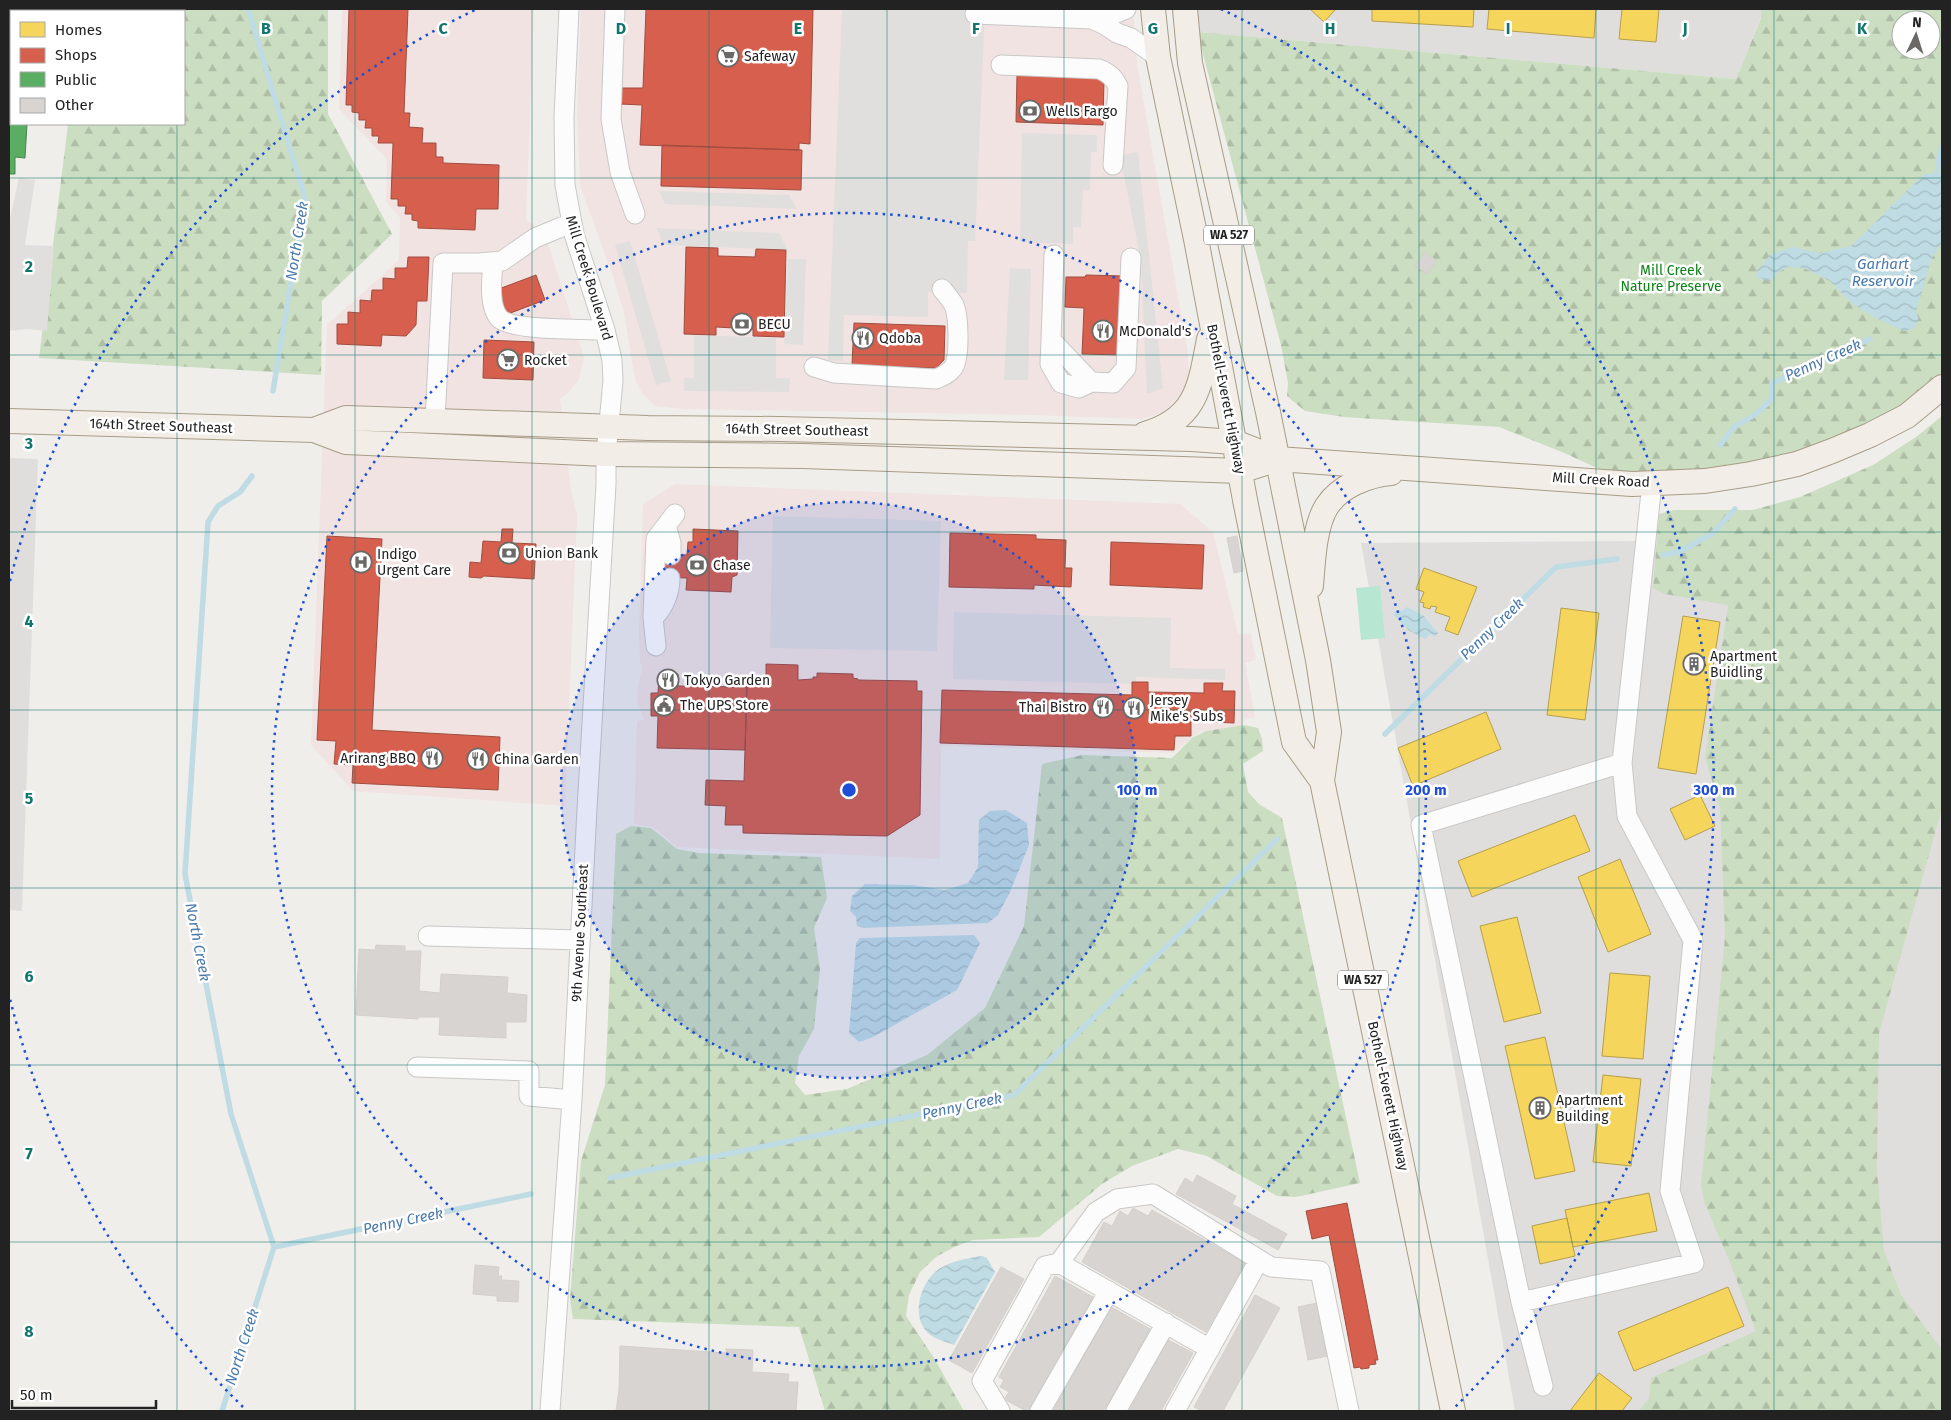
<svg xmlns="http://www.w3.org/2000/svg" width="1951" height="1420" font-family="'Fira Sans',sans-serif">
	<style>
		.residential { fill: #dfdedc }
		.commercial { fill: #f1e3e1 }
		.forest { fill: url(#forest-firs); fill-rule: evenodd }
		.pitch { fill: #b7e6d2 }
		.parking { fill: #e0dfde }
		.water { fill: url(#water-waves) }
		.homes { fill: #f6d55c; stroke: #b69f4b }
		.shops { fill: #d6604d; stroke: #a04d40 }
		.public { fill: #5aae61; stroke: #49844e }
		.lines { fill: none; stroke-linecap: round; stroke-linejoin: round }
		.stream { stroke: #bfdbe3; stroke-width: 5.5 }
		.building { fill: #d7d4d2; stroke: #d3d0cc }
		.minor-casing { stroke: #c9c8c7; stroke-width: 21 }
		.major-casing { stroke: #a79c86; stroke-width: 26 }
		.minor { stroke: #fdfcfc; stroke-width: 19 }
		.major { stroke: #f3ede7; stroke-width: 24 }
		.grid { fill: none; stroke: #0f766e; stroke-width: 1; stroke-opacity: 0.55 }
		.ring { fill: none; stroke: #1d4ed8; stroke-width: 2.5; stroke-dasharray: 2.5 5 }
		.labels { text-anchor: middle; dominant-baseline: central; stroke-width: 5; stroke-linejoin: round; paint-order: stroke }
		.shield { fill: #fff; stroke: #646464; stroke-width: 1 }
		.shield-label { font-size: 12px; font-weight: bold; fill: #222 }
		.poi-label { font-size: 14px; fill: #222; stroke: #fff; text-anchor: start }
		.park-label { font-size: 14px; fill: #0c8416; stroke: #fff }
		.street-label { font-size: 14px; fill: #222; stroke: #fff }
		.water-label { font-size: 15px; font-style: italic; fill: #4a7aab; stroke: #fff }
		.grid-label { font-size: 16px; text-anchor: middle; font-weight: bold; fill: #0f766e; stroke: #fff; stroke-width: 5; stroke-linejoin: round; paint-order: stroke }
		.centre { fill: #1d4ed8; stroke: #fff; stroke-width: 2.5 }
		.ring-label { font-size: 15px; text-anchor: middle; font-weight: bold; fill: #1d4ed8; stroke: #fff; stroke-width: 5; stroke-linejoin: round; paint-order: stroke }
	</style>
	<defs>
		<pattern id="forest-firs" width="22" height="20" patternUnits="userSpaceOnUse" patternTransform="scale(1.25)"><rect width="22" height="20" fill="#cbdec1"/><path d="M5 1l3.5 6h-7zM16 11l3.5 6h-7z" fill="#aebea6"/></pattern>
		<pattern id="water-waves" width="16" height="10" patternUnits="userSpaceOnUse" patternTransform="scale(1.25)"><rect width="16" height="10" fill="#bfdbe3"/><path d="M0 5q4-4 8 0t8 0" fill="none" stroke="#a4bcc2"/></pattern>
	</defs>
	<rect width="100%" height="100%" fill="#f0eeeb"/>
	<path class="residential" d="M1197,9H1761V17L1736,79L1197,32Z
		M9,458L38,459L22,911L9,910Z
		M1753,540L1775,1411H1515L1361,543Z
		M1942,754V1372L1851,1262L1864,1029Z"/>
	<path class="commercial" d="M342,9H534L526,220L544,231L584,357L579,379L570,391L560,399L571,490L577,515L565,806L353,791L311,745L327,325L399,260L400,218L386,202L387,159L339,109Z
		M581,9H1133L1137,64L1188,353L1189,375L1183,392L1163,413L1141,419L1031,415L683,409L655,406L642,393L635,379L624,313L612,273L580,186L577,110Z
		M675,484L1180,504L1213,532L1238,634H1251L1256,660L1245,663L1255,717L1244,720L1241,726L1200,731L1173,753L941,746L940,859L677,847L653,827L634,824L637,721L644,720L637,700L638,686L642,668L640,661L639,632L643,504Z"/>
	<path class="forest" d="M81,9H328V114L392,234L322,301L321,375L39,358L68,124H184V11H81Z
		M1761,9H1942V387L1832,451L1632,484L1562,452L1499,427L1344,417L1305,411L1287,396L1288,383L1281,345L1197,32L1736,79L1761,18ZM1901,20H1931V50H1901Z
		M1942,416V808L1879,1033L1877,1169L1884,1251L1901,1295L1942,1350V1411H1639L1649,1398L1651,1378L1756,1331L1729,1260L1704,1202L1701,1185L1725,937L1720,808L1705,757L1728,605L1665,594L1653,588L1659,514L1674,510H1753L1800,497L1873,465L1916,437Z
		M1244,725L1258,728L1262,739L1263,751L1243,764L1248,792L1259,804L1282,818L1360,1183L1296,1197L1277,1196L1207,1156L1178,1149L1132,1166L1102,1184L1039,1237L973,1240L954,1247L936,1257L920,1272L909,1295L906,1316L934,1358L964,1411H825L799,1327L573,1319L570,1299L581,1161L605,1085L616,834L631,826L651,828L677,849L699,853L821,857L827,898L814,928L820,969L814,1029L799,1056L795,1083L805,1095L847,1089L927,1055L985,1008L1024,926L1042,764L1082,755L1172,758L1192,738L1206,731Z"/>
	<path class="pitch" d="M1380,586L1385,638L1361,640L1356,588Z"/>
	<path class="parking" d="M9,9H111V11H11V69L9,70Z
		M842,9H985L975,241H968L967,293L928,292V317L844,315L843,361L828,360Z
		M1022,133L1097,135V152H1091L1090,190H1083L1081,227H1073V244L1020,242Z
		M1138,152L1163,388L1147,394L1141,260L1120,156Z
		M19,178L35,180L25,245L54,246L47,331L27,329L9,331V223Z
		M659,191L789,195L797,209L665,204Z
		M656,228L779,233L788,250L664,245Z
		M630,241L671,381L656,385L615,245Z
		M788,259H806L803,345L784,344Z
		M1010,268L1031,269L1028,380H1004Z
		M694,335L776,338V378H790L789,392L684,391V378H694Z
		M773,516L941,521L937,651L770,648Z
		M954,612L1171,618L1170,668L1225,669V680L1136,677V684L953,679Z"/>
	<path class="water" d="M1942,173V242L1931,260L1916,311L1919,320L1913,329L1904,331L1874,317L1850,302L1830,281L1804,268L1787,267L1777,273L1771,281L1756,278L1757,271L1771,254L1793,247L1820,253L1851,246L1924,174Z
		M1407,607L1424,616L1438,633L1435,637L1431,634L1425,639L1408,630L1393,614L1398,610L1402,611Z
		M1006,810L1027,823L1029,845L1010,892L998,915L988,923L863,928L857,926L856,917L850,911L852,896L865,884L912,885L945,890L968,883L978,867L979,820L990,811Z
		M974,935L980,943L957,990L873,1037L859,1042L849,1033L856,943L860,938Z
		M982,1256L987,1258L995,1272L954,1345C944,1341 933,1339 926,1331C912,1314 920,1287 934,1273C945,1262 967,1258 982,1256Z"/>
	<path class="homes" d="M1310,9H1336L1324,22Z
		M1372,9H1474L1473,27L1372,21Z
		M1489,9H1596L1594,38L1487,29Z
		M1622,9H1659L1656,42L1619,39Z
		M1424,568L1477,587L1458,635L1445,630L1450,617L1435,612L1437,607L1431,606L1430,609L1423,607L1424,603L1420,602L1424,592L1416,589Z
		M1561,608L1599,613L1585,720L1547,715Z
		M1683,616L1720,622L1696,774L1658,768Z
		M1486,712L1501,749L1413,786L1398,748Z
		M1700,795L1715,826L1685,840L1670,809Z
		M1575,815L1590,851L1472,897L1458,861Z
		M1620,859L1651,934L1608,952L1578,877Z
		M1517,917L1541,1013L1504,1022L1480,926Z
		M1610,973L1650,976L1643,1059L1602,1056Z
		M1545,1037L1575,1171L1535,1179L1505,1046Z
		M1603,1075L1641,1079L1631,1166L1593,1162Z
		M1649,1193L1657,1231L1573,1247L1565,1210Z
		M1567,1218L1575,1256L1540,1264L1532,1226Z
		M1728,1287L1744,1326L1634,1371L1618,1332Z
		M1599,1373L1632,1398L1622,1411H1570Z"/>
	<path class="shops" d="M349,9H408L404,113H410L409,127L423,128L422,143H436V157H443V163L499,165L498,209H476L475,230L418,228V221L412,220V214H405L406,206H398V199H391L393,143H378L379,136H372V128H365L366,120H359V113L352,112V105H346Z
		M646,9H813L810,144L799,143V150L640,145L642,105L620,104L621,88H643Z
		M1017,75L1104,78L1103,125L1016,122Z
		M662,145L802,150L801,190L661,186Z
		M686,247L718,248V256L755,257L756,249L786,250L784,337L753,336V329L716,327V335L684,334Z
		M408,257H429L427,301H417L416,325L406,336L382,335L381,346L337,344V324H348V312L360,313V300L371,301L372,290H383V278L395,279V268H407Z
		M536,275L545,300L505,315L496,290Z
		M1086,275L1124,276L1122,355L1082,354L1084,308L1065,307L1066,277H1085Z
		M854,323L945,326L944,360L936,368L852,365Z
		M484,340L534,342L533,380L483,378Z
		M502,529H513L512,543L536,544L534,579L484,576L481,578L469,577L470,562L481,563L483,541L501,542Z
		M693,529L738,531L737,575L732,577L731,592L686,590L687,578L656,577L657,554L687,555L688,542H693Z
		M950,533L1036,535V539L1066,540L1065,568H1072L1071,587L1034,585V589L949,587Z
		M327,536L382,539L372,730L500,737L498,790L352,783L353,765L334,764L336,741L317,740Z
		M1111,542L1204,545L1202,589L1110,585Z
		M766,664L798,665V680L813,679V677H817V673L853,674V678L858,679V680L917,681V691H922L920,815L887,836L743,833V825H725L726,806L705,805L706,780L744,781L747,687H730V676L766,678Z
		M659,674H678V686L747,687L745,750L657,748L658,716H651V693H658Z
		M1132,682H1148V692L1204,693V683H1223L1222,691H1235L1234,723L1191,721V736H1175L1174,750L940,743L942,690L1132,695Z
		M1347,1203L1378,1360H1375L1376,1364L1369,1365V1368L1361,1369L1360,1367L1354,1368L1329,1235L1312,1239L1306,1211Z"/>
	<path class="public" d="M11,72V96L9,98V73Z
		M9,105L11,106V124H27L25,158L15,157V174H9Z"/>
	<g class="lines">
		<path class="stream" d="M248,9L305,198L273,391
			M1936,180L1940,151L1942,148
			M1720,445L1734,427L1756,414L1772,399V383L1870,339
			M1663,555L1681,551L1713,533L1735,509
			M1385,734L1556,567L1617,559
			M610,1178L1014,1095L1277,839
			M274,1247L531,1194
			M222,1411L274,1247L231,1114L185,874L208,522L218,506L240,492L252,476"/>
	</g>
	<path class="building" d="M1425,252L1437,261L1427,274L1415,266Z
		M1237,536L1243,571L1234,573L1227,538Z
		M376,945L405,946V951H421L419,991L440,993L441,974L508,977L507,993L527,995L526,1022H506V1038L439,1035L440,1017H418V1019L356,1015L359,949L375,950Z
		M1197,1175L1236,1196L1232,1204L1287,1234L1278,1250L1176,1194L1185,1178L1193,1183Z
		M1133,1208L1148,1216L1152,1210L1245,1263L1206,1332L1082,1262L1104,1222L1112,1226L1120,1211L1128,1216Z
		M475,1265L499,1267L498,1276H502L501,1280L519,1281L518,1302L497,1301V1296L473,1294Z
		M1001,1267L1024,1279L972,1373L949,1360Z
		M1055,1276L1093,1297L1029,1411H1026L1004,1399L1009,1392L1000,1387L1004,1380L999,1377Z
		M1255,1295L1280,1308L1223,1411H1202L1194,1407Z
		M1317,1303L1328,1356L1308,1360L1298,1307Z
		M1111,1307L1150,1329L1104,1411H1053Z
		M1168,1340L1193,1353L1161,1411H1129Z
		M620,1346L726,1353V1349L753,1350L752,1372L789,1374L788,1382H798L796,1411H616L619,1390Z"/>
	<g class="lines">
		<g class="minor-casing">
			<path id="minor" d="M615,9L611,119L620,172L635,214
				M975,14L1092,19L1107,17L1126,9
				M1092,19L1105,25L1117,33L1131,38L1158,57
				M1001,65L1099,69C1109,73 1113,77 1118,86L1113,165
				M1054,255L1051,340L1091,382L1113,383L1126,368L1131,258
				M493,262C492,278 488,305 499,318C511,331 586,329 605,330
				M1051,340L1050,364L1061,383L1079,388L1091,382
				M814,367L834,373L936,379C943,376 948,374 953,368C960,358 959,317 954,305C951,300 946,294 942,289
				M435,421L443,263H479L502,261L535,238L571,223
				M666,526L671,543V555
				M656,615C665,605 670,591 670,578
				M656,646L653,617L656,539L675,514
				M428,936L580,940
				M417,1067L529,1071V1096L572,1100
				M1059,1263L1210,1349
				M1521,1302L1694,1263L1670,1191L1693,940L1627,816L1622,763L1652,483
				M1543,1386L1521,1302L1421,825L1622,763
				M550,1411L572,1100L587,809L606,484V454L613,381L612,360L605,330L574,234L565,185L564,117L569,9
				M1000,1411L982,1381L1045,1266L1059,1263L1096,1212L1117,1199L1153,1194L1271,1267L1320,1271L1349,1411
				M1040,1411L1109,1291
				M1116,1411L1166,1323
				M1175,1411L1259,1260"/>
		</g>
		<g class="major-casing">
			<path id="major" d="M1153,9L1158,57L1196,239L1246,505L1294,742L1322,781
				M1185,9L1190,63L1268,412L1318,660L1329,732L1322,781L1453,1411
				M9,421L314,430L346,442L606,454L803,456L1240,471L1278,459L1632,484L1705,481L1751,474L1797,464L1832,451L1870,435L1907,416L1942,387
				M314,430L346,418L648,428L780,429L1192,439L1234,442L1278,459
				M1145,434C1197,419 1200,386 1209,339
				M1311,586C1313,563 1314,526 1327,506C1340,486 1368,475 1391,473"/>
		</g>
		<use href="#minor" class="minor"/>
		<use href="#major" class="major"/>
	</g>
	<path class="grid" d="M177,9V11M355,9V1411M532,9V1411M709,9V1411M887,9V1411M1064,9V1411M1242,9V1411M1419,9V1411M1596,9V1411M1774,9V1411M177,124V1411M9,178H1942M9,355H1942M9,532H1942M9,710H1942M9,888H1942M9,1065H1942M9,1242H1942"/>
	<circle cx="849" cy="790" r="288" fill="#1d4ed8" fill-opacity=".12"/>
	<g class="ring">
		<circle cx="849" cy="790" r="288"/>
		<circle cx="849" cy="790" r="577"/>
		<path d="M243 1407A865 865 0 0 1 10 999M10 581A865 865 0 0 1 477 9M1221 9A865 865 0 0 1 1455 1407"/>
	</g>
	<defs>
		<g id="supermarket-ring" transform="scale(1.125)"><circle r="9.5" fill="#fff" stroke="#6a6968" stroke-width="1.5"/><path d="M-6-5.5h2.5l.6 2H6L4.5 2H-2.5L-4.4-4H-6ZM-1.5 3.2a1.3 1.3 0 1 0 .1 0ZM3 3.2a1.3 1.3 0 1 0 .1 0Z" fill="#6a6968"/></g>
		<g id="bank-ring" transform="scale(1.125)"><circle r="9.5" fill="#fff" stroke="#6a6968" stroke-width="1.5"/><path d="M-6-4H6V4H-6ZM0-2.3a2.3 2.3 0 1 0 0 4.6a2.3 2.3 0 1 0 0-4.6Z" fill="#6a6968"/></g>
		<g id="restaurant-ring" transform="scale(1.125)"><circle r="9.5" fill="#fff" stroke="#6a6968" stroke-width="1.5"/><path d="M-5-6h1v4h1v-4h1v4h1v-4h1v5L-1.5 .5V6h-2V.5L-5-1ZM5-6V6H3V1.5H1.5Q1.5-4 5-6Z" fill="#6a6968"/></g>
		<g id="hospital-ring" transform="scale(1.125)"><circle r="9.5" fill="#fff" stroke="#6a6968" stroke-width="1.5"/><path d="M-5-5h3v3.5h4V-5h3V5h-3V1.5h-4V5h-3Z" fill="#6a6968"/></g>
		<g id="building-ring" transform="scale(1.125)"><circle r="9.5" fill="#fff" stroke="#6a6968" stroke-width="1.5"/><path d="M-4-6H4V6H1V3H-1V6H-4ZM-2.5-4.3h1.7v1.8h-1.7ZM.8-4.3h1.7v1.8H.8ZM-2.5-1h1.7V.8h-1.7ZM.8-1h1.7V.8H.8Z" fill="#6a6968"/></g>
		<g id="civic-ring" transform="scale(1.125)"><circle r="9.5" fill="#fff" stroke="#6a6968" stroke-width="1.5"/><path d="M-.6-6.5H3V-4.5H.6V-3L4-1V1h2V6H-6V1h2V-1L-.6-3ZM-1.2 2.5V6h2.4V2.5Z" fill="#6a6968"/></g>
	</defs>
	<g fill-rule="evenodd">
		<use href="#supermarket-ring" x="728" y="56"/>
		<use href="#bank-ring" x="1030" y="111"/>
		<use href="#bank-ring" x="742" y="324"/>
		<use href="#restaurant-ring" x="1103" y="331"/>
		<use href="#restaurant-ring" x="863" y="338"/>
		<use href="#supermarket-ring" x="508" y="360"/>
		<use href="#bank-ring" x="509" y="553"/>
		<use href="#hospital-ring" x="361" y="562"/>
		<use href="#bank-ring" x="697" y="565"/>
		<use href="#building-ring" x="1694" y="664"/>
		<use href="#restaurant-ring" x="668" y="680"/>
		<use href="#civic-ring" x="664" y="705"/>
		<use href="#restaurant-ring" x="1103" y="707"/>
		<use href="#restaurant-ring" x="1134" y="708"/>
		<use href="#restaurant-ring" x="432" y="758"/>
		<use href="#restaurant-ring" x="478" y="759"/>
		<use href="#building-ring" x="1540" y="1108"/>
	</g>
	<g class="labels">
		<g class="shield">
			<rect x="1204" y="225.5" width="50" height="19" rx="4"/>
			<rect x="1338" y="970.5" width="50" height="19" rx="4"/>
		</g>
		<g class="shield-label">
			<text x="1229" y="235">WA 527</text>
			<text x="1363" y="980">WA 527</text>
		</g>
		<g class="poi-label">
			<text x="744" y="56">Safeway</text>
			<text x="1046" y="111">Wells Fargo</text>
			<text x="758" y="324">BECU</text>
			<text x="1119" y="331">McDonald's</text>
			<text x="879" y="338">Qdoba</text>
			<text x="524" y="360">Rocket</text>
			<text x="525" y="553">Union Bank</text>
			<text x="377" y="554">Indigo<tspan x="377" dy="16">Urgent Care</tspan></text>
			<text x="713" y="565">Chase</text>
			<text x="1710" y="656">Apartment<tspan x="1710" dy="16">Buidling</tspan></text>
			<text x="684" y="680">Tokyo Garden</text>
			<text x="1150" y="700">Jersey<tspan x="1150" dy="16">Mike's Subs</tspan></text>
			<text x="680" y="705">The UPS Store</text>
			<text x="1087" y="707" text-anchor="end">Thai Bistro</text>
			<text x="416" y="758" text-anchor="end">Arirang BBQ</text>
			<text x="494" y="759">China Garden</text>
			<text x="1556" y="1100">Apartment<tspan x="1556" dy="16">Building</tspan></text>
		</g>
		<g class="park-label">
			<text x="1671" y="270">Mill Creek<tspan x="1671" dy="16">Nature Preserve</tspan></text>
		</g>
		<g class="street-label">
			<text transform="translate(589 278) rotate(73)">Mill Creek Boulevard</text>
			<text transform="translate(1226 399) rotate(79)">Bothell-Everett Highway</text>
			<text transform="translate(161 426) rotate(2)">164th Street Southeast</text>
			<text transform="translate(797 430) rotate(1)">164th Street Southeast</text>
			<text transform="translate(1601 480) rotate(3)">Mill Creek Road</text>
			<text transform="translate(580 933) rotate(-87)">9th Avenue Southeast</text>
			<text transform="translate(1388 1096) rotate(78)">Bothell-Everett Highway</text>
		</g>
		<g class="water-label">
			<text transform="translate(297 241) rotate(-81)">North Creek</text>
			<text x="1883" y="264">Garhart<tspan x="1883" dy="17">Reservoir</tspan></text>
			<text transform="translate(1823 360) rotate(-24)">Penny Creek</text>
			<text transform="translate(1492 629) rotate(-44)">Penny Creek</text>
			<text transform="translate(198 942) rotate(79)">North Creek</text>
			<text transform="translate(962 1106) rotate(-12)">Penny Creek</text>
			<text transform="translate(403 1221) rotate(-12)">Penny Creek</text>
			<text transform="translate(242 1347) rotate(-72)">North Creek</text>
		</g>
	</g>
	<g class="grid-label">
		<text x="266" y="34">B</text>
		<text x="443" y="34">C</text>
		<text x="621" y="34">D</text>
		<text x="798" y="34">E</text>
		<text x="976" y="34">F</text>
		<text x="1153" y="34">G</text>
		<text x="1330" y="34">H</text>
		<text x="1508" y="34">I</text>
		<text x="1685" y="34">J</text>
		<text x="1862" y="34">K</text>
		<text x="29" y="272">2</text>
		<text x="29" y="449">3</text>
		<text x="29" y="627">4</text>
		<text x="29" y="804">5</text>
		<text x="29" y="982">6</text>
		<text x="29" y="1159">7</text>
		<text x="29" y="1337">8</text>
	</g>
	<circle cx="849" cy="790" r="8" class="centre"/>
	<g class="ring-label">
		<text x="1137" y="795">100 m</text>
		<text x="1426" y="795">200 m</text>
		<text x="1714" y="795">300 m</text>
	</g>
	<rect width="1951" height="1420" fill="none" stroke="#222222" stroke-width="20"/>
	<rect x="10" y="10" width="175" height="115" fill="#ffffff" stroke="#a7a7a7"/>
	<rect x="20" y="22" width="25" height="15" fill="#f6d55c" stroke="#a7a7a7"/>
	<text x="55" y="35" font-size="15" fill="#222222">Homes</text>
	<rect x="20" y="48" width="25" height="15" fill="#d6604d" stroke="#a7a7a7"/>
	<text x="55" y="60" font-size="15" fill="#222222">Shops</text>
	<rect x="20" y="72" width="25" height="15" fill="#5aae61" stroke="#a7a7a7"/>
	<text x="55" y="85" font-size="15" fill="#222222">Public</text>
	<rect x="20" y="98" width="25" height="15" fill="#d7d4d2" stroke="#a7a7a7"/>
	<text x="55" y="110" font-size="15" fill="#222222">Other</text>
	<g transform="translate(1916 35) rotate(4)"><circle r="24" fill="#ffffff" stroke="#a7a7a7"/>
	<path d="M0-4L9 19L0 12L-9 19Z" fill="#6a6968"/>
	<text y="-8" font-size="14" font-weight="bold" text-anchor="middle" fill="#222222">N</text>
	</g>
	<path d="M12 1400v8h144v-8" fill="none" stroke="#222222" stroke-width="2.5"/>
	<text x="20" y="1400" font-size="15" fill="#222222" stroke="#ffffff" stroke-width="4" paint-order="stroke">50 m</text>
</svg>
